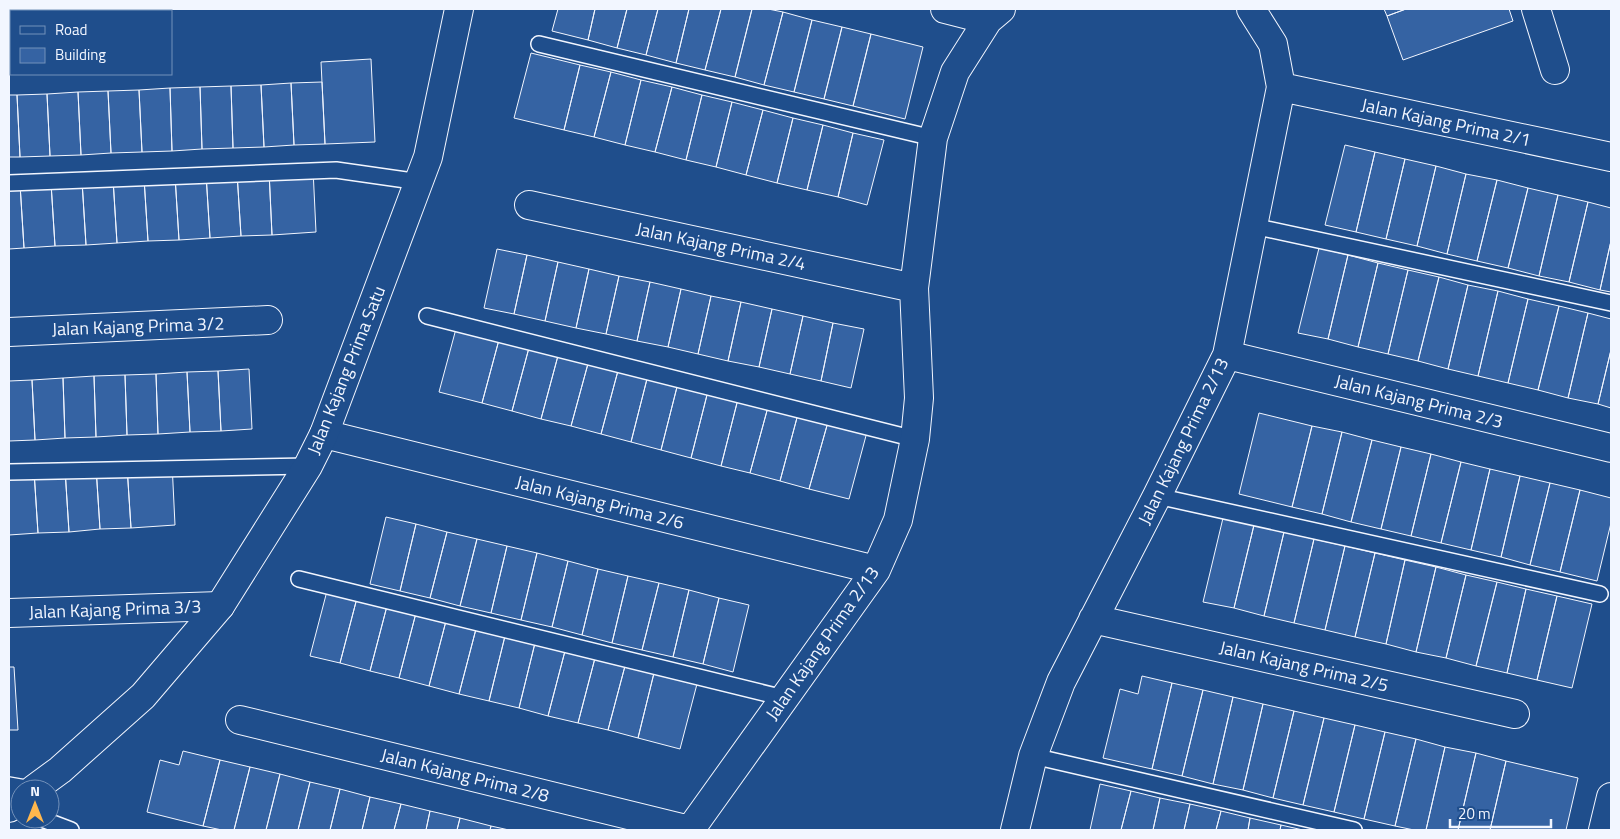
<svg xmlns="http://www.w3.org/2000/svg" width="1620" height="839" font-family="'Titillium Web',sans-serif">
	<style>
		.building { fill: #3563a3; stroke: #f2f6ff }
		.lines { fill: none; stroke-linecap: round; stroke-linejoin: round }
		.service-casing { stroke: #f2f6ff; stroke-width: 18 }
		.minor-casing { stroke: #f2f6ff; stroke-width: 30 }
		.tertiary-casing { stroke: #f2f6ff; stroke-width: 30 }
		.service { stroke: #1f4e8c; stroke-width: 15 }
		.minor { stroke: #1f4e8c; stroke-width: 28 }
		.tertiary { stroke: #1f4e8c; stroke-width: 28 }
		.labels { text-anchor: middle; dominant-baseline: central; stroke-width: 4; stroke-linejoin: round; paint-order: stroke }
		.street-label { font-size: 18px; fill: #f2f6ff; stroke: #1f4e8c }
	</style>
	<rect width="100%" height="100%" fill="#1f4e8c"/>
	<path class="building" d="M558,9H595L588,40L552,31Z
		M595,9H627L617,48L588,40Z
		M627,9H658L646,55L617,48Z
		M658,9H689L676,63L646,55Z
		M689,9H721L705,70L676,63Z
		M721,9H752L735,77L705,70Z
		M752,9H768L783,12L764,85L735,77Z
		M1384,9H1406L1387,16Z
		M1406,9H1509L1513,21L1403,60L1387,16Z
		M783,12L812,20L794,92L764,85Z
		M812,20L842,27L824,99L794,92Z
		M842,27L871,34L853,106L824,99Z
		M871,34L923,47L905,119L853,106Z
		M531,53L580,65L564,130L514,118Z
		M371,59L375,142L325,144L321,62Z
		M580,65L611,72L594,137L564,130Z
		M611,72L641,80L625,145L594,137Z
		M641,80L672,87L655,152L625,145Z
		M322,82L325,144L294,145L291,83Z
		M291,83L294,145L264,147L261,85Z
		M261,85L264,147L233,148L231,86Z
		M231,86L233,148L202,149L200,87Z
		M200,87L202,149L172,151L170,88Z
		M672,87L702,95L686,160L655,152Z
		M170,88L172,151L142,152L139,90Z
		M139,90L142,152L111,153L108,91Z
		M108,91L111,153L81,155L78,92Z
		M78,92L81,155L50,156L47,94Z
		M47,94L50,156L20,157L17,95Z
		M9,95H17L20,157H9Z
		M702,95L732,102L716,167L686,160Z
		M732,102L763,110L746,175L716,167Z
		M763,110L793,118L777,183L746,175Z
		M793,118L823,125L807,190L777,183Z
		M823,125L853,133L838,197L807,190Z
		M853,133L884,140L867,205L838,197Z
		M1345,145L1375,152L1356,232L1325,225Z
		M1375,152L1405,159L1386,239L1356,232Z
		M1405,159L1436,166L1417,246L1386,239Z
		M1436,166L1466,174L1447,254L1417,246Z
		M313,169L316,232L272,235L269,171Z
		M269,171L272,235L241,236L237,173Z
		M237,173L241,236L210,238L206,174Z
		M206,174L210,238L179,240L175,176Z
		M1466,174L1497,180L1477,261L1447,254Z
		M175,176L179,240L148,241L144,178Z
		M144,178L148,241L117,243L113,179Z
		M113,179L117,243L86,245L82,181Z
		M1497,180L1528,188L1508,268L1477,261Z
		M82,181L86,245L55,246L51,183Z
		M51,183L55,246L24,248L20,184Z
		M20,184L24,248L9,249V185Z
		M1528,188L1558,195L1539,276L1508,268Z
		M1558,195L1588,202L1569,282L1539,276Z
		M1588,202L1611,208V241L1600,290L1569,282Z
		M1611,241V292L1600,290Z
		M1319,248L1348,255L1328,339L1298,333Z
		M497,249L527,255L514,314L484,308Z
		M527,255L558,262L545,321L514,314Z
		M1348,255L1378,263L1358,347L1328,339Z
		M558,262L589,269L576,328L545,321Z
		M1378,263L1408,270L1388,354L1358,347Z
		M589,269L619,276L606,334L576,328Z
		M1408,270L1439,277L1418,361L1388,354Z
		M619,276L650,282L637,341L606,334Z
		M1439,277L1468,285L1448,369L1418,361Z
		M650,282L681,289L668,347L637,341Z
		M1468,285L1498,291L1478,376L1448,369Z
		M681,289L711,296L698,354L668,347Z
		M1498,291L1528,299L1508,383L1478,376Z
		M711,296L741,302L728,361L698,354Z
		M1528,299L1559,306L1538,390L1508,383Z
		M741,302L772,309L759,367L728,361Z
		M1559,306L1588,313L1568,398L1538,390Z
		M772,309L803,316L790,374L759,367Z
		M1588,313L1611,319V350L1598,404L1568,398Z
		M803,316L833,323L821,381L790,374Z
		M833,323L864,329L851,388L821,381Z
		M457,325L500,336L482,403L439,392Z
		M500,336L530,344L512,411L482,403Z
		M530,344L559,352L541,419L512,411Z
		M1611,350V408L1598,404Z
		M559,352L589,360L571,426L541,419Z
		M589,360L619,367L601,434L571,426Z
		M619,367L648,375L631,442L601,434Z
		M249,369L252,429L221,431L218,371Z
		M218,371L221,431L190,432L187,372Z
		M187,372L190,432L158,434L156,374Z
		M156,374L158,434L127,435L125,375Z
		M125,375L127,435L96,437L94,376Z
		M648,375L678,383L661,450L631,442Z
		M94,376L96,437L65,438L63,378Z
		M63,378L65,438L35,440L32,380Z
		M32,380L35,440L9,441V381Z
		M678,383L708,391L691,458L661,450Z
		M708,391L738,399L721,466L691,458Z
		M738,399L768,407L750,473L721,466Z
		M768,407L798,414L780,481L750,473Z
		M1259,413L1312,426L1292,507L1239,494Z
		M798,414L828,422L809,489L780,481Z
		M828,422L867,432L849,499L809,489Z
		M1312,426L1342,432L1322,514L1292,507Z
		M1342,432L1372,440L1351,522L1322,514Z
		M1372,440L1401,447L1381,529L1351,522Z
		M1401,447L1431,454L1411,536L1381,529Z
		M1431,454L1461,462L1441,543L1411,536Z
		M1461,462L1490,469L1471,550L1441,543Z
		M172,463L175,525L131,528L127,466Z
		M127,466L131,528L100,529L96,467Z
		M96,467L100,529L69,532L65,469Z
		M65,469L69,532L38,533L34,471Z
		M1490,469L1520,476L1501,557L1471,550Z
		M34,471L38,533L9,535V473Z
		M1520,476L1550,483L1530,565L1501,557Z
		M1550,483L1580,490L1560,572L1530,565Z
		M1580,490L1611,498V523L1597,581L1560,572Z
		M386,517L416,524L400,591L370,584Z
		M1223,518L1254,525L1234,608L1203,602Z
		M416,524L447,532L430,598L400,591Z
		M1254,525L1284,532L1264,616L1234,608Z
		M447,532L477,539L460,606L430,598Z
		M1284,532L1314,539L1294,623L1264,616Z
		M477,539L507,546L491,613L460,606Z
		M1314,539L1345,546L1325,630L1294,623Z
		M507,546L537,553L521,620L491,613Z
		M1345,546L1375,553L1355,637L1325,630Z
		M537,553L568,561L552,627L521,620Z
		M1375,553L1405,560L1386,644L1355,637Z
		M1405,560L1436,567L1416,652L1386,644Z
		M568,561L598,569L582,635L552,627Z
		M1436,567L1466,575L1446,658L1416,652Z
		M598,569L628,576L612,643L582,635Z
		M1466,575L1497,582L1476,666L1446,658Z
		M628,576L659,583L642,650L612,643Z
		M1497,582L1526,589L1507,673L1476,666Z
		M659,583L689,590L673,657L642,650Z
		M1526,589L1557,596L1537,680L1507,673Z
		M689,590L719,598L703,664L673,657Z
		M327,591L357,598L340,663L310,656Z
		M1557,596L1592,604L1572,688L1537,680Z
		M357,598L387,606L370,671L340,663Z
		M719,598L749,605L733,672L703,664Z
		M387,606L416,613L399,678L370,671Z
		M416,613L446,621L429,686L399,678Z
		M446,621L476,629L459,694L429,686Z
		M476,629L505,636L489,701L459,694Z
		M505,636L535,643L519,708L489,701Z
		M535,643L565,651L548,716L519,708Z
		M565,651L595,658L578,723L548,716Z
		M595,658L625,666L608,730L578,723Z
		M625,666L654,673L638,738L608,730Z
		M9,667H14L18,730H9Z
		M654,673L697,684L680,749L638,738Z
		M1142,676L1172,683L1152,769L1103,758L1120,689L1138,694Z
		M1172,683L1203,690L1182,776L1152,769Z
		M1203,690L1233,697L1213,784L1182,776Z
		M1233,697L1263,704L1243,790L1213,784Z
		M1263,704L1294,711L1273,798L1243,790Z
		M1294,711L1324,718L1303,805L1273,798Z
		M1324,718L1355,725L1334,812L1303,805Z
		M1355,725L1385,732L1364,819L1334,812Z
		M1385,732L1416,739L1395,826L1364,819Z
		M1416,739L1445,747L1426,830H1414L1395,826Z
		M1445,747L1476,753L1458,830H1426Z
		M183,751L220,760L203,826L147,812L160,760L179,765Z
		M1476,753L1506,761L1490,830H1458Z
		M220,760L250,767L234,830H222L203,826Z
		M1506,761L1578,778L1566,830H1490Z
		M250,767L280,774L266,830H234Z
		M280,774L310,782L298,830H266Z
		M310,782L340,789L330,830H298Z
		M1100,784L1131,791L1121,830H1090Z
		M340,789L370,797L362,830H330Z
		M1131,791L1160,798L1153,830H1121Z
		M370,797L401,804L394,830H362Z
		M1160,798L1190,804L1184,830H1153Z
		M401,804L430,811L426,830H394Z
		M1190,804L1221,811L1216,830H1184Z
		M430,811L460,818L457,830H426Z
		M1221,811L1250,818L1248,830H1216Z
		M460,818L491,826L490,830H457Z
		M1250,818L1281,825L1280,830H1248Z
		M1281,825L1303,830H1280Z
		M491,826L509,830H490Z"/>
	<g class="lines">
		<g class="service-casing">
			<path id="service" d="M539,44L933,138
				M9,183L336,170L420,182
				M1253,226L1611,303
				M427,316L915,439
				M9,472L308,466
				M1157,496L1600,594
				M299,579L784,698
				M1033,756L1354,830
				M9,785L32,789
				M42,819L71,830"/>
		</g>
		<g class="minor-casing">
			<path id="minor" d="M945,9L988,20
				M1536,9L1555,70
				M99,11L144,9
				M9,16H11
				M1281,87L1611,157
				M529,205L914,288
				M9,332L268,320
				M1227,355L1611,448
				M324,434L876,570
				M9,613L220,606
				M1093,619L1515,714
				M240,720L690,830L876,570L898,520L915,439L919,398L914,288L933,138L955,72L988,20L1001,9
				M1015,830L1033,756L1061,682L1157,496L1227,355L1281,87L1273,44L1251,9
				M1603,830L1611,797"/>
		</g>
		<g class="tertiary-casing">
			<path id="tertiary" d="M34,789L60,770L143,696L220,606L308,466L324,434L428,157L459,9
				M9,808L20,800"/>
		</g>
		<use href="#service" class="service"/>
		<use href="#minor" class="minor"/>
		<use href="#tertiary" class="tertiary"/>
	</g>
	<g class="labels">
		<g class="street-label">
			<text transform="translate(1446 122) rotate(12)">Jalan Kajang Prima 2/1</text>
			<text transform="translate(721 246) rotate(12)">Jalan Kajang Prima 2/4</text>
			<text transform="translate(138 326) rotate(-2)">Jalan Kajang Prima 3/2</text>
			<text transform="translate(346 370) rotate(-68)">Jalan Kajang Prima Satu</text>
			<text transform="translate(1419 401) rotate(14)">Jalan Kajang Prima 2/3</text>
			<text transform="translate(1183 441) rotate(-64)">Jalan Kajang Prima 2/13</text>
			<text transform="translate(600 502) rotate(14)">Jalan Kajang Prima 2/6</text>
			<text transform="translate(115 609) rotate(-2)">Jalan Kajang Prima 3/3</text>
			<text transform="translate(822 643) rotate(-55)">Jalan Kajang Prima 2/13</text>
			<text transform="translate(1304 666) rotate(13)">Jalan Kajang Prima 2/5</text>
			<text transform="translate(465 775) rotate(14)">Jalan Kajang Prima 2/8</text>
		</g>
	</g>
	<rect width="1620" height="839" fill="none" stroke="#f2f6ff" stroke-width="20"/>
	<rect x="10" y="10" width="162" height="65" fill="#1f4e8c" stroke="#7391ba"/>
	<rect x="20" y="26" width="25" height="8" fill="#1f4e8c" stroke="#7391ba"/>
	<text x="55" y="35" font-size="15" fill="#f2f6ff">Road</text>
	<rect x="20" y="48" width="25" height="15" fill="#3563a3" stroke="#7391ba"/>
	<text x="55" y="60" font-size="15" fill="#f2f6ff">Building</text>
	<g transform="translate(35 804)"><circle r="24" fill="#1f4e8c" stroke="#7391ba"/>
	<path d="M0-4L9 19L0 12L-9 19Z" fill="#ffb74d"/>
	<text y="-8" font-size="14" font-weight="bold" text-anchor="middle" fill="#f2f6ff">N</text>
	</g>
	<path d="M1450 819v8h101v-8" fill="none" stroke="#f2f6ff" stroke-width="2.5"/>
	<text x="1458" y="819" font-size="15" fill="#f2f6ff" stroke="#1f4e8c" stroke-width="4" paint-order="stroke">20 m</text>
</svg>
